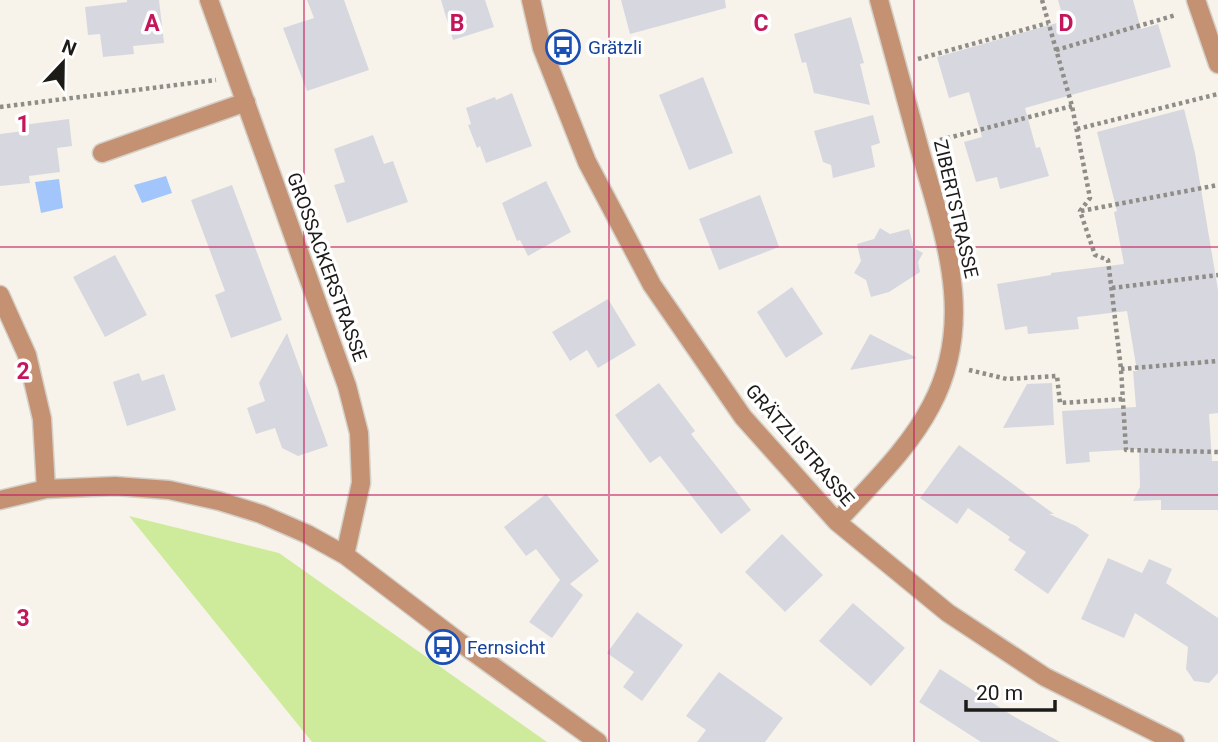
<svg xmlns="http://www.w3.org/2000/svg" width="1218" height="742" font-family="Roboto,sans-serif">
	<style>
		.green { fill: #ceeb9c }
		.water { fill: #a2c6fc }
		.building { fill: #d7d7e0 }
		.lines { fill: none; stroke-linecap: round; stroke-linejoin: round }
		.service-casing { stroke: #d4d0c8; stroke-width: 21 }
		.minor-casing { stroke: #d4d0c8; stroke-width: 21 }
		.path { stroke: #8f8d87; stroke-width: 4.5; stroke-dasharray: 3.5 3.5; stroke-linecap: butt }
		.service { stroke: #c59173; stroke-width: 18 }
		.minor { stroke: #c59173; stroke-width: 18 }
		.grid { fill: none; stroke: #c2185b; stroke-width: 2; stroke-opacity: 0.55 }
		.labels { text-anchor: middle; dominant-baseline: central; stroke-width: 7; stroke-linejoin: round; paint-order: stroke }
		.transit-label { font-size: 19px; fill: #164399; stroke: #fff; text-anchor: start }
		.street-label { font-size: 19px; fill: #1c1b18; stroke: #fff }
		.grid-label { font-size: 23px; text-anchor: middle; font-weight: bold; fill: #c2185b; stroke: #fff; stroke-width: 7; stroke-linejoin: round; paint-order: stroke }
	</style>
	<rect width="100%" height="100%" fill="#f7f3ea"/>
	<path class="green" d="M129,516L279,553L547,742H312Z"/>
	<path class="water" d="M166,176L172,193L142,203L134,185Z
		M59,179L63,208L41,213L35,182Z"/>
	<path class="building" d="M127,0H159L164,43L133,46L134,54L103,57L100,34L88,35L85,7L127,2Z
		M307,0H344L369,70L307,91L283,28L314,18Z
		M441,0H485L494,27L453,40Z
		M621,0H725L726,8L630,34Z
		M1058,0H1133L1141,29L1158,24L1171,67L1025,108L1036,148L1040,147L1049,176L1000,189L997,177L976,182L964,142L982,137L969,92L949,98L937,57L1064,21Z
		M851,17L864,63L860,64L870,105L814,93L806,62L802,63L794,34Z
		M703,77L733,153L689,170L659,95Z
		M512,93L532,146L486,163L480,146L477,148L468,125L471,124L466,108L495,97L496,100Z
		M1184,109L1195,153L1218,290V413L1209,414L1212,461H1218V510H1161V500L1133,501L1140,487L1139,449L1089,452L1090,462L1066,464L1062,411L1136,407L1133,371H1137L1127,311L1077,317L1079,329L1028,334L1027,326L1005,330L997,284L1051,275V273L1124,264L1114,212L1117,211L1097,132Z
		M873,115L880,143L871,146L875,167L833,178L831,165L823,162L814,131Z
		M69,119L72,146L57,148L60,172L29,176L30,183L0,186V134L24,131L23,125Z
		M373,135L384,164L393,161L408,202L347,223L334,185L345,182L334,149Z
		M546,181L571,232L528,256L520,240L517,241L502,203Z
		M232,185L282,320L231,338L215,295L225,291L191,200Z
		M760,195L779,247L719,270L699,219Z
		M880,228L890,234L909,229L914,248L923,253L918,262L920,272L889,292L871,297L866,280L854,273L861,261L857,244L874,239Z
		M115,255L147,315L105,337L73,277Z
		M792,287L823,334L786,358L757,312Z
		M608,299L636,345L598,368L587,350L570,361L552,332Z
		M287,333L328,446L298,456L282,448L275,428L256,434L247,408L265,401L259,383Z
		M870,334L917,358L850,370Z
		M139,373L142,381L164,374L176,410L127,426L113,382Z
		M659,383L695,431L691,434L751,510L721,534L660,456L650,463L615,415Z
		M1052,383L1054,425L1003,428L1027,384Z
		M959,445L1054,514H1049L1076,526L1089,535L1048,594L1014,570L1026,552L1008,540L1010,537L968,508L957,524L920,498Z
		M546,494L599,561L570,584L583,595L552,638L529,622L560,580L536,549L526,556L504,527Z
		M782,534L823,575L785,612L745,572Z
		M1108,558L1142,573L1149,559L1172,569L1166,583L1218,618V673L1209,683L1194,681L1186,669L1188,647L1135,613L1124,638L1081,619Z
		M853,603L905,648L871,686L819,641Z
		M637,612L683,645L642,701L623,687L634,672L607,653Z
		M940,669L1013,716L1060,742H981L919,702Z
		M719,672L783,718L765,742H697L706,730L686,716Z"/>
	<g class="lines">
		<g class="service-casing">
			<path id="service" d="M102,153L246,102"/>
		</g>
		<g class="minor-casing">
			<path id="minor" d="M209,0L347,386L359,433L361,483L345,555
				M531,0L542,48L587,162L652,285L743,417L837,522L948,613L1045,677L1175,742
				M1196,0L1218,64
				M0,295L27,355L42,419L46,489
				M0,500L46,489L115,486L169,490L219,501L261,514L307,534L345,555L458,641L598,742
				M837,522C870,485 908,450 931,406C976,322 945,238 921,154C907,102 893,51 879,0"/>
		</g>
		<path class="path" d="M1042,0L1072,106L1090,198L1080,211L1095,255L1108,260L1121,369L1126,450L1218,452
			M1056,50L1176,15
			M918,59L1048,23
			M0,107L216,80
			M1077,129L1218,94
			M940,140L1072,106
			M1081,211L1218,185
			M1112,288L1218,275
			M1121,369L1218,361
			M969,370L1007,379L1057,376L1060,403L1123,399"/>
		<use href="#service" class="service"/>
		<use href="#minor" class="minor"/>
	</g>
	<path class="grid" d="M304,0V742M609,0V742M914,0V742M0,247H1218M0,495H1218"/>
	<defs>
		<g id="bus-ring" transform="scale(1.75)"><circle r="9.5" fill="#fff" stroke="#1a4fb4" stroke-width="1.5"/><path d="M-5-6H5V4H4V6H2V4H-2V6H-4V4H-5ZM-3.5-4V0h7V-4ZM-3.5 1.2v1.5H-2V1.2ZM2 1.2v1.5H3.5V1.2Z" fill="#1a4fb4"/></g>
	</defs>
	<g fill-rule="evenodd">
		<use href="#bus-ring" x="563" y="47"/>
		<use href="#bus-ring" x="443" y="647"/>
	</g>
	<g class="labels">
		<g class="transit-label">
			<text x="588" y="47">Grätzli</text>
			<text x="467" y="647">Fernsicht</text>
		</g>
		<g class="street-label">
			<text transform="translate(956 209) rotate(77)">ZIBERTSTRASSE</text>
			<text transform="translate(327 267) rotate(70)">GROSSACKERSTRASSE</text>
			<text transform="translate(800 445) rotate(49)">GRÄTZLISTRASSE</text>
		</g>
	</g>
	<g class="grid-label">
		<text x="152" y="31">A</text>
		<text x="457" y="31">B</text>
		<text x="761" y="31">C</text>
		<text x="1066" y="31">D</text>
		<text x="23" y="132">1</text>
		<text x="23" y="379">2</text>
		<text x="23" y="626">3</text>
	</g>
	<g transform="translate(63 63) rotate(22)" stroke="#ffffff" stroke-width="5" paint-order="stroke">
	<path d="M0-5L12 26L0 18L-12 26Z" fill="#1c1b18"/>
	<text y="-10" font-size="19" font-weight="bold" text-anchor="middle" fill="#1c1b18">N</text>
	</g>
	<path d="M966 700v10h89v-10" fill="none" stroke="#1c1b18" stroke-width="3.5"/>
	<text x="976" y="700" font-size="21" fill="#1c1b18" stroke="#ffffff" stroke-width="5" paint-order="stroke">20 m</text>
</svg>
